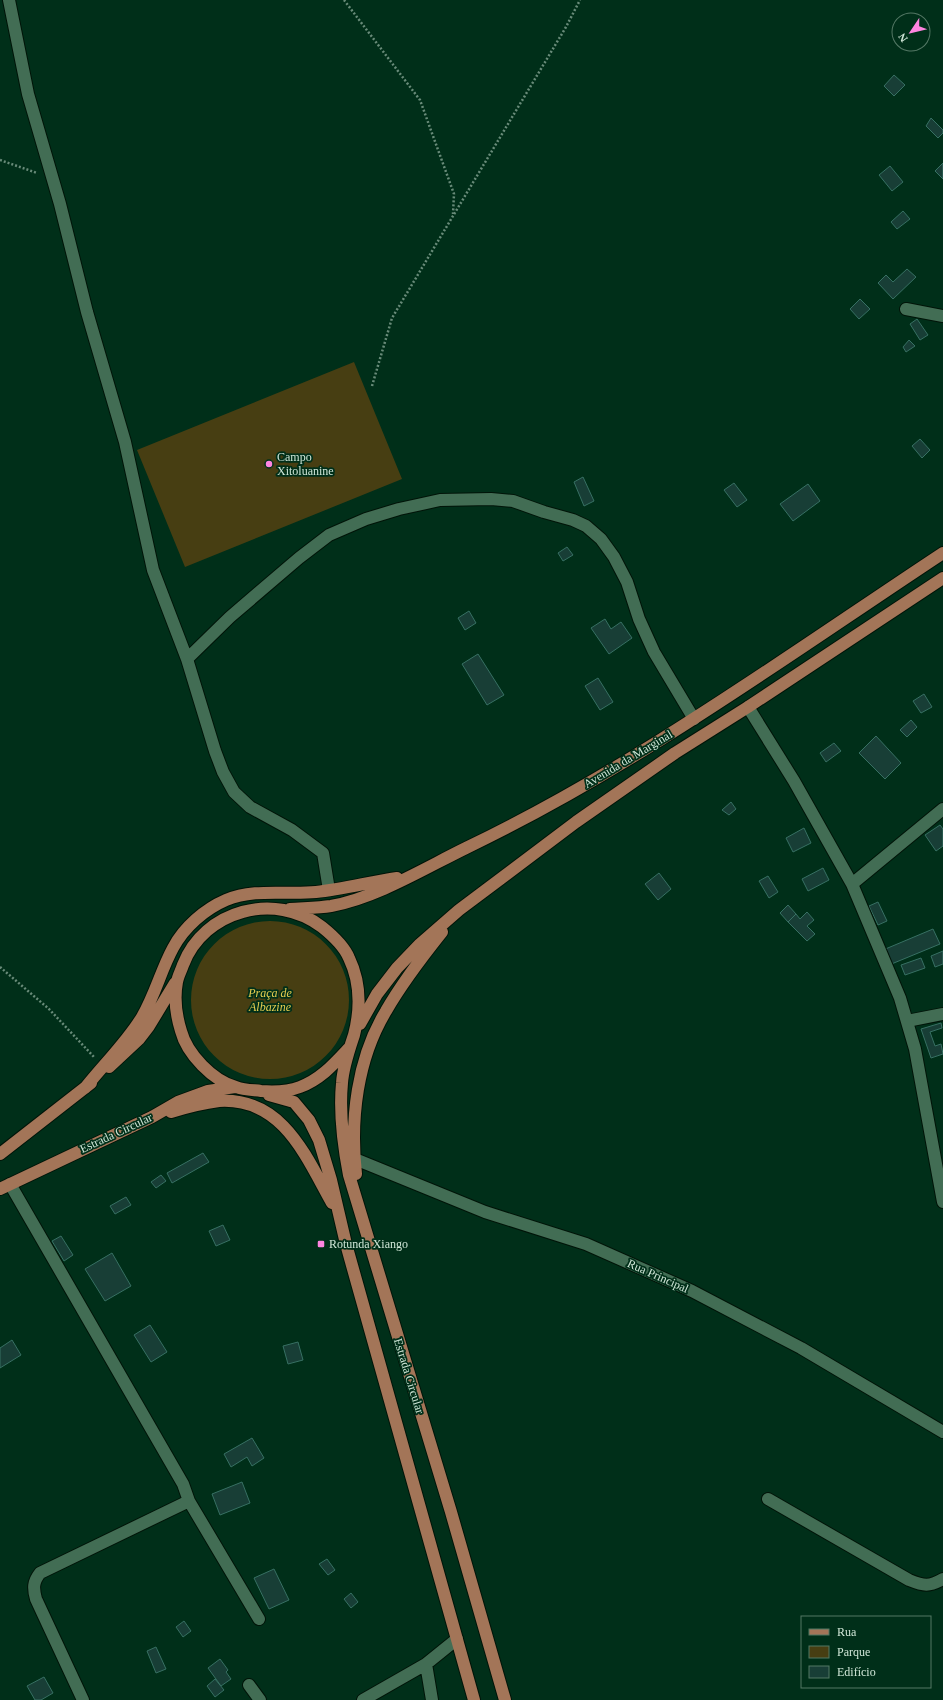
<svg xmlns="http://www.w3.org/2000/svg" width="943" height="1700" font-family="'Times New Roman',serif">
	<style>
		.green { fill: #473e12 }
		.building { fill: #183e36; stroke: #377063 }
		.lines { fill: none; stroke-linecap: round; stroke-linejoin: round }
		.street-casing { stroke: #011408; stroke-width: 14 }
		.primary-casing { stroke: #011408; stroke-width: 14 }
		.path { stroke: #688b79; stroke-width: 2.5; stroke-dasharray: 2 2; stroke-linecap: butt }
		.street { stroke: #426d54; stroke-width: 12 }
		.primary { stroke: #a37558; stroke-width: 12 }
		.poi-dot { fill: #fe85e0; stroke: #002f19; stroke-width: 1.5 }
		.labels { text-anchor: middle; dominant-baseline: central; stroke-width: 3.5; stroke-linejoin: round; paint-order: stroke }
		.poi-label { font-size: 12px; fill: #cfe6d7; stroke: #002f19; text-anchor: start }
		.street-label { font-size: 12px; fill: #cfe6d7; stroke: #002f19 }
		.park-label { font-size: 12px; font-style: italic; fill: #e6cd50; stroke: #002f19 }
	</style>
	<rect width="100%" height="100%" fill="#002f19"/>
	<path class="green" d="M354,362L402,479L185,567L137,450Z
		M191 1000a79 79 0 1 1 158 0a79 79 0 1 1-158 0Z"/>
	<path class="building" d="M894,75L905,85L894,96L884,86Z
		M931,118L943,130V133L938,138L926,126Z
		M943,163V179L935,171Z
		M890,166L903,182L892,191L879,175Z
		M903,211L910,219L897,229L891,222Z
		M907,269L916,277L893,299L878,283L886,275L893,282Z
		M860,299L870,309L859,319L850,309Z
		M917,319L928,335L920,340L910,324Z
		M909,340L915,346L906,352L903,347Z
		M920,439L930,450L922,458L912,446Z
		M583,477L594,501L584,506L574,482Z
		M734,483L747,500L737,507L724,490Z
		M808,484L820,501L793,521L780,504Z
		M567,547L573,555L563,561L558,553Z
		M469,611L476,623L465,630L458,618Z
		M605,619L611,629L621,622L632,638L609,654L591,628Z
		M478,654L504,695L487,705L462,664Z
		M598,678L613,702L600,710L585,686Z
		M924,694L932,707L921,713L913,701Z
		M911,720L917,727L907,737L900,730Z
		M876,736L901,763L885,779L859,753Z
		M834,743L841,751L826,762L820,753Z
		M731,802L736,809L729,815L722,810Z
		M940,825L943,829V846L936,851L925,835Z
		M804,828L811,843L793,852L786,838Z
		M823,868L829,880L808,891L802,879Z
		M659,873L671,889L658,900L645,884Z
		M768,876L778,892L769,898L759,881Z
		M878,902L887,921L878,925L869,906Z
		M788,905L796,914L788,922L780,913Z
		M807,912L814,920L807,926L815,934L807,941L788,922L796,914L800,919Z
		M933,929L940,944L889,965L883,950Z
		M943,951V964L935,967L931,956Z
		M921,958L925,968L905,975L901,965Z
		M941,1023L942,1028L930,1032L935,1046L941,1044L943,1054L931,1058L921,1029Z
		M203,1153L209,1162L172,1183L167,1173Z
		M161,1175L166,1181L156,1188L151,1182Z
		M126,1197L131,1205L115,1214L110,1206Z
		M223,1225L230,1240L216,1246L209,1231Z
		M61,1236L73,1255L64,1261L52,1241Z
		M112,1253L131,1286L105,1301L85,1269Z
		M150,1325L167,1352L151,1362L134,1335Z
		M12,1340L21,1355L0,1368V1348Z
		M298,1342L303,1360L288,1364L283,1346Z
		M252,1438L264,1458L252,1466L247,1457L231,1467L224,1454Z
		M242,1482L250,1503L220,1515L212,1494Z
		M327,1559L335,1570L328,1575L319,1564Z
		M274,1569L289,1600L269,1609L254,1578Z
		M351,1593L358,1602L351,1608L344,1599Z
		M184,1621L191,1631L183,1637L176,1627Z
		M156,1647L166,1669L156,1673L147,1651Z
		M220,1659L228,1670L226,1672L231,1679L221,1686L208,1668Z
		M44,1677L53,1693L41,1700H35L27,1686Z
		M215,1679L224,1690L215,1697L207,1686Z"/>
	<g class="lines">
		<g class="street-casing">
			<path id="street" d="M9,0L28,94L60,204L87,312L125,442L153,570L187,659L215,751L223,772L234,792L250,807L292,830L323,853L329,890
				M906,309L943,316
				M187,659L230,617L299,558L329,535L366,519L399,509L440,500L491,499L513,501L544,512L573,520L586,526L601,539L614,557L627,582L639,619L654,652L694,719
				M748,707L794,781L852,884L900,998L915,1049L943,1202
				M852,884L943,809
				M907,1021L943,1014
				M355,1159L485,1212L586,1244L692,1291L801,1348L943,1432
				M10,1184L183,1484L189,1501L40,1573C33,1582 33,1588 36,1599L83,1700
				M768,1499L909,1580C924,1586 929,1587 943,1579
				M189,1501L259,1619
				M426,1664L432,1700
				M249,1685L260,1700
				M363,1700L426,1664L457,1639"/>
		</g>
		<g class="primary-casing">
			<path id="primary" d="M290,909C304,908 318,908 331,906C376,898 425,868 466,848C635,767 787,656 943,553
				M360,1024L377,994L397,968L420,944L459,910L576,822L675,753L748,707L943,578
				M349,1048C334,1064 321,1079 300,1087C287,1092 274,1092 261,1091C253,1090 244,1090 236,1087C213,1081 187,1054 181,1031C176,1015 174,998 177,982C178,976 181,971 183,965C204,910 275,891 322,927C332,935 344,946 349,958C361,983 361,1008 354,1035C349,1050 343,1067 342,1083C339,1114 343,1144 349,1175L451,1512L505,1700
				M109,1067L139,1039L149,1026L175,983
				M85,1088C104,1064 127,1042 142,1017C155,995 161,970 173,948C184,927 205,909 226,900C255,888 286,895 316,892C343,889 370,882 397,878
				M269,1095L294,1102L309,1120L319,1140L331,1180L346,1244L474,1700
				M171,1112C187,1107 203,1103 219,1101C283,1097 306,1157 332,1203
				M0,1154L91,1083
				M356,1174C350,1119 357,1059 386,1011C402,983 422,957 442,932
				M0,1189L152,1117L178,1102L208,1091L235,1087"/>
		</g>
		<path class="path" d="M344,0L420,100L454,194L453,214
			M0,160L37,173
			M372,386L392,318L566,27L580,0
			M0,967L49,1009L94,1057"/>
		<use href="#street" class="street"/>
		<use href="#primary" class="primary"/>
	</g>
	<g class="poi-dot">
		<circle cx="269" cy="464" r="4"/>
		<rect x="317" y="1240" width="8" height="8" rx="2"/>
	</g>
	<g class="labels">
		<g class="poi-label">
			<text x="277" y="457">Campo<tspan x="277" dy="14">Xitoluanine</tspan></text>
			<text x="329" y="1244">Rotunda Xiango</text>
		</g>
		<g class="street-label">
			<text transform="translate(628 759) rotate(-31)">Avenida da Marginal</text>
			<text transform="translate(116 1133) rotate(-25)">Estrada Circular</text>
			<text transform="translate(658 1276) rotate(24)">Rua Principal</text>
			<text transform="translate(409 1376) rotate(73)">Estrada Circular</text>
		</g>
		<g class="park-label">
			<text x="270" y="993">Praça de<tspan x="270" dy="14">Albazine</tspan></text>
		</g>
	</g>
	<rect x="801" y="1616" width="130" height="72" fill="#002f19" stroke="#537865"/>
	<rect x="809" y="1629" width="20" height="6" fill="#a37558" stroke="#537865"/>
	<text x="837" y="1636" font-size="12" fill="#cfe6d7">Rua</text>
	<rect x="809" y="1646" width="20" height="12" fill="#473e12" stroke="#537865"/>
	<text x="837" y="1656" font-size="12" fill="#cfe6d7">Parque</text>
	<rect x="809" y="1666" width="20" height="12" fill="#183e36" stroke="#537865"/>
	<text x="837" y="1676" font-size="12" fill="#cfe6d7">Edifício</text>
	<g transform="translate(911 32) rotate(235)"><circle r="19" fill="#002f19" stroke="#537865"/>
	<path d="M0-3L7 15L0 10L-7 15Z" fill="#fe85e0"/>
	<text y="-6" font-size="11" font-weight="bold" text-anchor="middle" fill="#cfe6d7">N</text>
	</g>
</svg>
